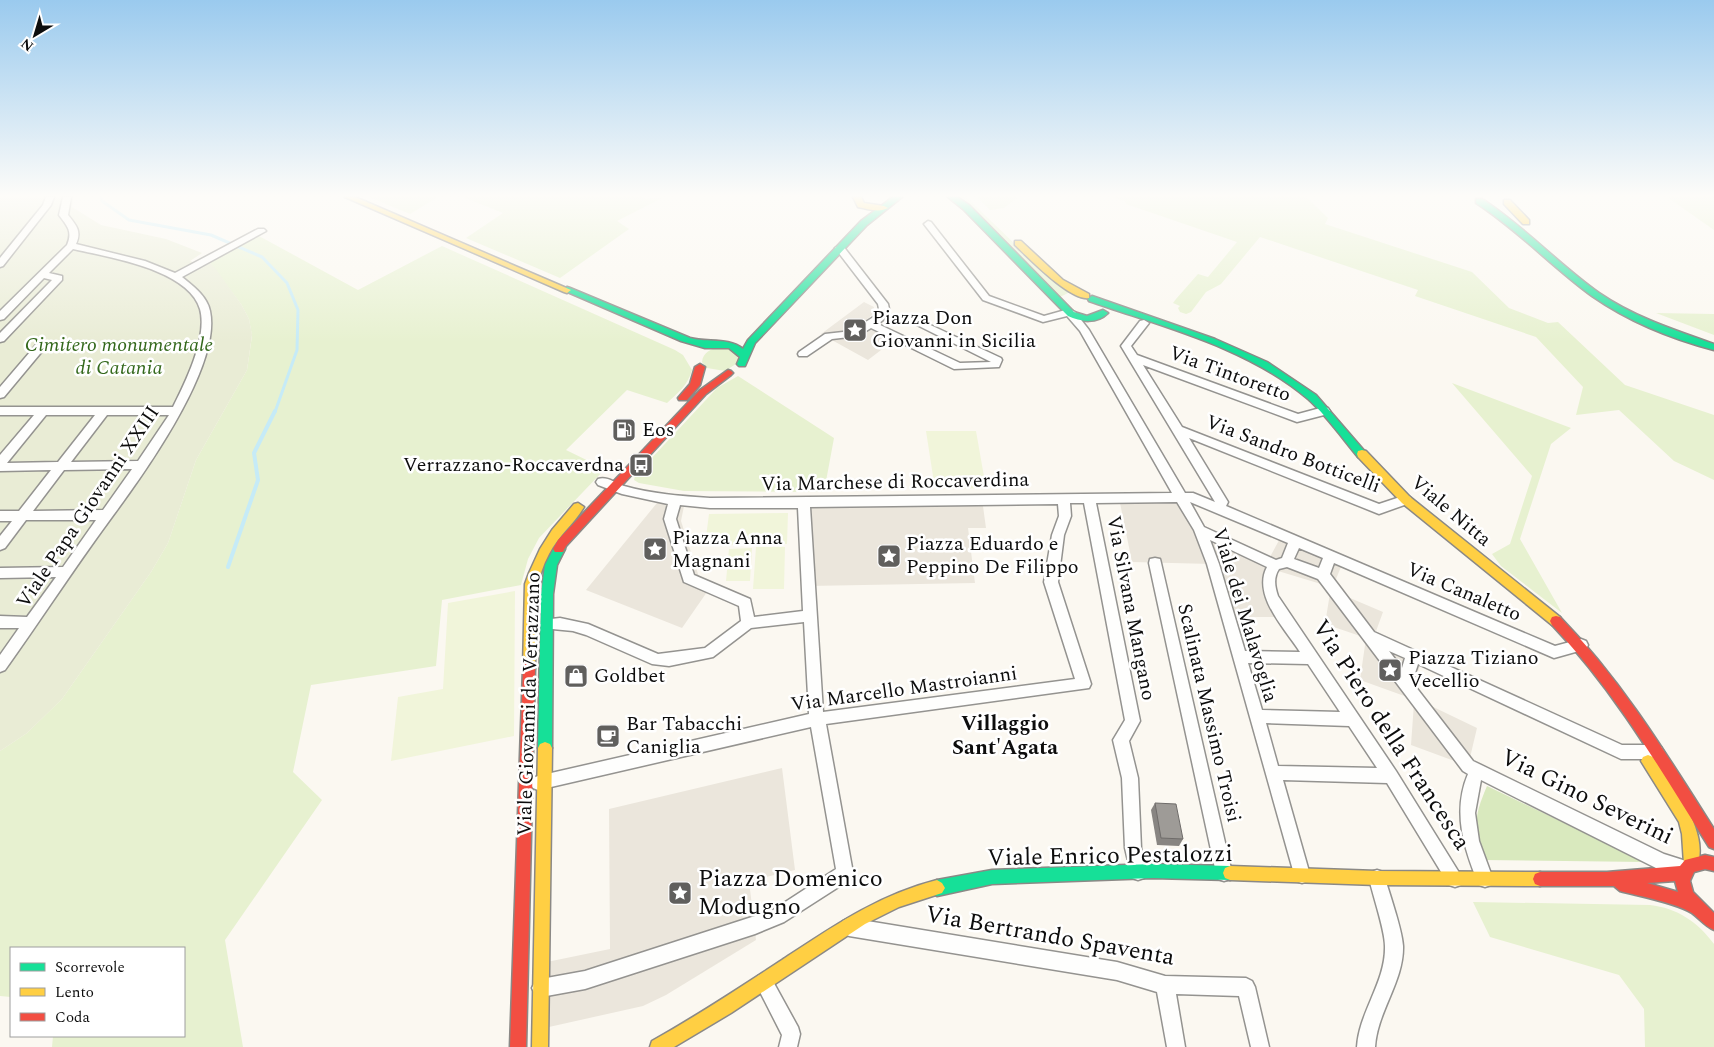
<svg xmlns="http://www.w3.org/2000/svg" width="1714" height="1047" font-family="Spectral,serif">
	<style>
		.green { fill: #e7f1d0 }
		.forest { fill: #d9e9be }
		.cemetery { fill: #e9ecd5 }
		.pitch { fill: #f1f5da }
		.plaza { fill: #ebe6dc }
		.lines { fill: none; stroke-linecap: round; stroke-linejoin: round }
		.stream-far1 { stroke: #c6ebf7; stroke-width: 3 }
		.stream { stroke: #c6ebf7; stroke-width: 4 }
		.street-casing { stroke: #949390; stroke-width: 3 }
		.fast-casing { stroke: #8b8986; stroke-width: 3 }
		.slow-casing { stroke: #8b8986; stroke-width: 3 }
		.jam-casing { stroke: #8b8986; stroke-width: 3 }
		.street { fill: #fefefd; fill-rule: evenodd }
		.fast { fill: #16e098; fill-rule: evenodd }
		.slow { fill: #ffcf43; fill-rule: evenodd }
		.jam { fill: #f24e42; fill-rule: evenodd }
		.wall { fill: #888582 }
		.building { fill: #9e9b97; stroke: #6f6c6a }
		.labels { text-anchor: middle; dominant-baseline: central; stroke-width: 5; stroke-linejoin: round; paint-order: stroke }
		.poi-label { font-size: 20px; fill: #0d0d0d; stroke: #fff; text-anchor: start }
		.park-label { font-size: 20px; font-style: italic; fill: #33681b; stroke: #fff }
		.street-label { font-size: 20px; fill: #0d0d0d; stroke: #fff }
		.neighbourhood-label { font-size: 21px; font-weight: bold; fill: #0d0d0d; stroke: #fff }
		.near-street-label { font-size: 24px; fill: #0d0d0d; stroke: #fff }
		.near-poi-label { font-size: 24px; fill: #0d0d0d; stroke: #fff; text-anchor: start }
	</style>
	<rect width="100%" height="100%" fill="#fbf8f1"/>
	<path class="green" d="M369,197H438L410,214Z
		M463,197H644L646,199L664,197L617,221L629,229L560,278L466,238L503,213Z
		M957,197H966L1049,277L1070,292L1060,297Z
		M977,197H1018L1004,208L990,210Z
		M1112,197H1306L1328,218L1325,224L1472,272L1509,308L1548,323L1558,322L1625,385L1714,415V480L1674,461L1619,410L1576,415L1583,387L1536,337L1415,296L1418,290L1260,237L1221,284L1206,292L1191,312L1186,314L1180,312L1178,308L1180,306L1173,303L1176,299L1198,274L1208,277L1237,242L1126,204L1125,201Z
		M1667,197H1714V230Z
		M259,236L358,290L442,246L675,350L683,355L692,370C688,385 678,393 667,403L627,390L566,450L605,469L539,538L528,559L521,585L442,600L436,666L311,685L293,772L322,800L225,940L243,1047H52L53,1036H184V948H11V997L0,996V751L27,733L62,699L151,572L168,543L196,460L247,370L252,336L249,319L241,304L210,263Z
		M1656,313L1714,314V335Z
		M720,347L736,351L739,362L725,371L707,368L702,362C703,352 711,349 720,347Z
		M738,376L834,438L824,492L684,491L639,483L634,480L635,476L717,388Z
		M1452,383L1571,428L1551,444L1520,539L1562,613L1501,566L1492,554L1510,544L1532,476Z
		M1473,902L1650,905C1677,908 1698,922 1714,944V1047H1645L1644,1009L1619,975L1490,937Z"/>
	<path class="forest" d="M1487,786L1646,862L1483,860C1474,826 1473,819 1487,786Z"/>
	<path class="cemetery" d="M0,197H74L72,207L101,225L166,239L202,253L190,261L204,266L210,263L215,268L241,304L249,319L252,335L247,370L196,460L168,543L151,572L62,699L27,733L0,751Z"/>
	<path class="pitch" d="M926,431H976L986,488L935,489Z
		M788,513L787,544L705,545L709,514Z
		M756,547H785L784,589H753Z
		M752,548L750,581H726L729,549Z
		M515,591L514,736L391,761L398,697L443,689L448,603Z"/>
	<path class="plaza" d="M864,302L874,307L873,314L865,321L898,337L868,360L821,334Z
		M661,498L685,501L681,521L699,577L707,592L682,628L586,590Z
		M1119,498H1180L1194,522L1270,557L1284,531L1345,557L1334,584L1343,595L1383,612L1375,634L1423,655L1414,685L1425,703L1477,728L1468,766L1411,745L1414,703L1410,698L1360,680L1366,638L1325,624L1331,587L1278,571L1276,590L1278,601L1289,617H1227L1212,564L1132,562Z
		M982,499L986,528H968L975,583L808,586L804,503Z
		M782,768L795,870L749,881L756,940L666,995L643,1006L540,1029L542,963L610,949L609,809Z"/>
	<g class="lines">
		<path class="stream-far1" d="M101,197L102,201L129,220L211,235L262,257L287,283L298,310L297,350L275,412"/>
		<path class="stream" d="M228,567L258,480L254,453L275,411"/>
		<g class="street-casing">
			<path id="street" d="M46,197H54L51,205L3,266L0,267V258L43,205Z
				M63,197H71L68,215C76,225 82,231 76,244L145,261L175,273L258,229H264L266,231L182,277C193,286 207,296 210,311C222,367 141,478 109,521C73,570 40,621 5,670L0,672V655L19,628H0V616L27,617L56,577L0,578V568L63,567L96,520H26L5,548L0,550V536L12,521H0V511H19L51,470L0,471V455L34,415H0V407H173C185,383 208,337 200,309C188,269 108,257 73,249L49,273L62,276V280L4,341L0,342V333L52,280L44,278L4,319L0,320V311L67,245C73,231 67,226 59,215ZM46,415H95L58,462L7,463ZM107,415H169L138,461L71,462ZM132,469L103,510L33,511L64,470Z
				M928,221L931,222L989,296L1044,316L1069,309L1075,312L1089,330L1185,493H1193L1215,502L1121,346L1140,321L1144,320L1149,323L1131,346L1137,355L1298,414L1324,407L1328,408L1330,411L1328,414L1297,422L1143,365L1182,427L1379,504L1406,495L1410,497L1412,500L1410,503L1379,514L1189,438L1228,502L1226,506L1555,646L1581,639L1586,641L1588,645L1586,649L1554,658L1334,563L1330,574L1374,632L1622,745H1656L1661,747L1664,752L1661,757L1656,759H1621L1418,664L1412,682L1473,761L1664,854L1686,861L1688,867L1686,873L1680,875L1656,868L1481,780L1475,813L1479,841L1493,879L1491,885L1485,887L1479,885C1464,849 1452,812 1468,774L1463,771L1318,579L1287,567L1279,569C1273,578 1275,587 1278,596L1396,771L1463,879L1461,885L1455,887L1449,885L1387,783L1283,780L1310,875L1308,881L1302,883L1296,881L1207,564L1194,530L1177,502L1096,503L1140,721L1129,741L1138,778L1141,848L1146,872L1144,878L1138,880L1132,878L1125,848L1122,778L1113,740L1125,720L1084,503H1070L1071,516L1064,535L1058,582L1091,684L1089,688L826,724L853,873L851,879L784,922L755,934L585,989L541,997L535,994L532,988L535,982L541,979L585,971L755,916L773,910L836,869L811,727L538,790L533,788L530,783L533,778L538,776L809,714L804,622L751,628L713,657L669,666L652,664L586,635L573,631L542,628L540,624L542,620L560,618L588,624L658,654L705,648L741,621L739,606L684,582L664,519L668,504L622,494L598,485L596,482L598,479C607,476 615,483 624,486C652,494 681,496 710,498L1172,493L1080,331L1067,316L1043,322L983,300L924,224ZM1190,502L1288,543L1282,558L1276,560L1204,527ZM1058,504L1059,516L1052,535L1044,582L1075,679L823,712L810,507ZM680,505L710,508H798L803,611L754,617L750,599L694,575L676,519ZM1210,540L1267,567C1252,595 1285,629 1300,652L1245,651L1219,564ZM1299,548L1323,558L1319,568L1294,559ZM1389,651L1405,658L1402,668ZM1248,663L1308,664L1340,712L1262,710ZM1266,723L1349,726L1377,768L1278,766Z
				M840,245L843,246L888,304L889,309L883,320L878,324L960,363L991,362L915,324L920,321L924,322L1001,358L1002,360L999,367L954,369L871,328L858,336L832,339L807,356H799L798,354L799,352L825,334L852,331L875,316L879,309L878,304L835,248Z
				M40,344L44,345L45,347L44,349L4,397L0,398V387L36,345Z
				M1155,558L1160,559L1161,563L1232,873L1230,879L1224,881L1218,879L1216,873L1149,563L1150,559Z
				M1377,870L1383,872L1385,878C1390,896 1402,929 1403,946C1404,981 1377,1012 1375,1047H1357C1359,1012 1386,982 1385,946C1385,930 1373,896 1369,878L1371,872Z
				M849,918L1117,962L1165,976L1246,978L1252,981L1255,987L1269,1047H1251L1239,996L1176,994L1185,1047H1167L1157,992L1117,980L849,936L843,933L840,927L843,921Z
				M764,973L770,976L798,1027L800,1034L797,1047H779L782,1035L755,982L758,976Z"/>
		</g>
		<g class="fast-casing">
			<path id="fast" d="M893,197H902L867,225L755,343L745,366H739L737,364L740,357L729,348H705L681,341L563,290L567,287L570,288L690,338C707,343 729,337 743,349L748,340L861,221Z
				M948,197H957L969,205L1074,312L1087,316L1103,310L1108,313C1097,324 1081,322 1068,316L963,209Z
				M1476,199H1482C1524,226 1558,264 1599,293C1634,317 1674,330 1714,344V350C1672,339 1628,321 1592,296C1552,267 1518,230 1476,203Z
				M1092,296L1215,339L1267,362L1316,395L1367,454L1366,457H1358C1343,439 1325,414 1308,399C1247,347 1163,327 1089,301L1088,299Z
				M559,545L563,546L565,549L557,565L553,594L552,748L550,752L545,754L540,752L538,748L541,594L545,565L555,546Z
				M1153,864L1230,866L1235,868L1237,873L1235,878L1230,880L1153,878L992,884L937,896L932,893L929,888L932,883L937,880L992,870Z"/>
		</g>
		<g class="slow-casing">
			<path id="slow" d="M345,197H355L571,290L567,293L564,292Z
				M853,197H861L864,203L884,206L888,208C879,213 868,209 858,207Z
				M1504,200H1510L1529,220V224H1523L1504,204Z
				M1015,241H1021L1063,280L1089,294V298C1070,301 1029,258 1015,245Z
				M1362,450L1366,451L1410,497L1560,617L1562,621L1560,625L1556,626L1552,625L1402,503L1358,457L1357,454L1358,451Z
				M578,503L584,507C574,524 558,536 549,554C530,588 536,630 535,668L534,672L529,673L524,672L523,668L525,584L529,573L540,549L552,530L574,504Z
				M545,742L550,744L552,748L548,1047H532L538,748L540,744Z
				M1648,755L1653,757C1672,785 1712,832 1696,869L1691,871L1686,869L1684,864L1682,834L1679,822L1641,761L1643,757Z
				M1230,866L1377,871L1540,872L1545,874L1547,879L1545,884L1540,886L1377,885L1230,880L1225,878L1223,873L1225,868Z
				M937,880L942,883L945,888L942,893L899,907L865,924L731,1013L674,1047H650L652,1041C697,1016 739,988 782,960C832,927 878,895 937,880Z"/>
		</g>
		<g class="jam-casing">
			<path id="jam" d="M700,364L705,367L700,385L687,400H679L678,398L690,384L695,367Z
				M728,370L731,371L733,373L731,375L706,394L566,546L563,552H555L553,549L558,540L700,390Z
				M1556,616L1560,617C1622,681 1667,755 1714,829V849L1709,847C1660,769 1615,691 1552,625L1550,621L1552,617Z
				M529,663L534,664L535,668L526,1047H510L523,668L524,664Z
				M1705,855L1714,857V871L1705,869L1694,872L1690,881L1693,892L1714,913V930C1705,926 1700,919 1692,913C1677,903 1639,896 1620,891L1614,886H1540L1535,884L1533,879L1535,874L1540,872H1607L1680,866L1685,860ZM1675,881L1678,892L1647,883Z"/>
		</g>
		<use href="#street" class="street"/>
		<use href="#fast" class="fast"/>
		<use href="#slow" class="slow"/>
		<use href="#jam" class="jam"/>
	</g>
	<path class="wall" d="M1155,803L1183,839L1179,846L1157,845L1151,810Z"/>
	<path class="building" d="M1155,803L1176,804L1183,839L1161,838Z"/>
	<linearGradient id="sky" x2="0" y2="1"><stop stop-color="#9acaee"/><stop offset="0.57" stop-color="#fdfcf9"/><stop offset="1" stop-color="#fdfcf9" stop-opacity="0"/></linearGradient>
	<rect width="1714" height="343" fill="url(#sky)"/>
	<defs>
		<g id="sight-square" transform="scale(1.25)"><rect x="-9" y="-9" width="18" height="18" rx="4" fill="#605f5d" stroke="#fff"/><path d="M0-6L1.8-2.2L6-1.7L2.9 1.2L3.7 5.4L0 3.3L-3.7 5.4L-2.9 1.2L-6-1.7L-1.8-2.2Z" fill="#fff"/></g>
		<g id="fuel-square" transform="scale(1.25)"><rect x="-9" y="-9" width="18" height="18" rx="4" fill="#605f5d" stroke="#fff"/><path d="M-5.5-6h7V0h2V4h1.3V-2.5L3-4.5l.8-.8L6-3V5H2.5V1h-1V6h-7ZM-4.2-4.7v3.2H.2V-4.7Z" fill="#fff"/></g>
		<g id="bus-square" transform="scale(1.25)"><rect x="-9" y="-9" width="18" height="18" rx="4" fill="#605f5d" stroke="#fff"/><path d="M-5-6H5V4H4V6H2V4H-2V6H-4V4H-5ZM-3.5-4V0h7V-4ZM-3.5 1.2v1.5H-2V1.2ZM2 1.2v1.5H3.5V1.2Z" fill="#fff"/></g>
		<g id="shop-square" transform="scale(1.25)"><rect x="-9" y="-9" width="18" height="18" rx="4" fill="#605f5d" stroke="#fff"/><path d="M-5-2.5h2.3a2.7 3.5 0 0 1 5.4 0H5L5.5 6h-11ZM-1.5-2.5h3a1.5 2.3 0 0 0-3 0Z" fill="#fff"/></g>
		<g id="cafe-square" transform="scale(1.25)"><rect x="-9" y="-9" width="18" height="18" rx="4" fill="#605f5d" stroke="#fff"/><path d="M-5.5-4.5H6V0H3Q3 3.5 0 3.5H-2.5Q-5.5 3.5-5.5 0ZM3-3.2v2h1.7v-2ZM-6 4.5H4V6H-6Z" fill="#fff"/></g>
	</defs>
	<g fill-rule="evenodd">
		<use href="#sight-square" x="855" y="330"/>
		<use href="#fuel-square" x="624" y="430"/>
		<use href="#bus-square" x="641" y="465"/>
		<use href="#sight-square" x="655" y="549"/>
		<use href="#sight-square" x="889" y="556"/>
		<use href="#sight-square" x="1390" y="670"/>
		<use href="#shop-square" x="576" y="676"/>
		<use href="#cafe-square" x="608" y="736"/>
		<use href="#sight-square" x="680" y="893"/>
	</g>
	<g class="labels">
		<g class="poi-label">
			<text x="872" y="318">Piazza Don<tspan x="872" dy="23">Giovanni in Sicilia</tspan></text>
			<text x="642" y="430">Eos</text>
			<text x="624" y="465" text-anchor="end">Verrazzano-Roccaverdna</text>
			<text x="672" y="538">Piazza Anna<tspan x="672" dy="23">Magnani</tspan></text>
			<text x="906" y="544">Piazza Eduardo e<tspan x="906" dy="23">Peppino De Filippo</tspan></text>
			<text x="1408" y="658">Piazza Tiziano<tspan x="1408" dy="23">Vecellio</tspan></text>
			<text x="594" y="676">Goldbet</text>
			<text x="626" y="724">Bar Tabacchi<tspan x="626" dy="23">Caniglia</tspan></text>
		</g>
		<g class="park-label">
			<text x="119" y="345">Cimitero monumentale<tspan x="119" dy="23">di Catania</tspan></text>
		</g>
		<g class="street-label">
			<text transform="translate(1230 374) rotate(20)">Via Tintoretto</text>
			<text transform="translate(1293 454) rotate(21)">Via Sandro Botticelli</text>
			<text transform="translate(895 482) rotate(-1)">Via Marchese di Roccaverdina</text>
			<text transform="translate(88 507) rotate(-56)">Viale Papa Giovanni XXIII</text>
			<text transform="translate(1451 511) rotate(40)">Viale Nitta</text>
			<text transform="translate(1464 592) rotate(23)">Via Canaletto</text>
			<text transform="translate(1131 608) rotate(79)">Via Silvana Mangano</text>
			<text transform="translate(1245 615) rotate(73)">Viale dei Malavoglia</text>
			<text transform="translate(904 689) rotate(-8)">Via Marcello Mastroianni</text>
			<text transform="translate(529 704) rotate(-88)">Viale Giovanni da Verrazzano</text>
			<text transform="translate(1209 713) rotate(77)">Scalinata Massimo Troisi</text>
		</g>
		<g class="neighbourhood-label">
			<text x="1005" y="724">Villaggio<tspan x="1005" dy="24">Sant'Agata</tspan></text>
		</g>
		<g class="near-street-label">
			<text transform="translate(1391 735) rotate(57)">Via Piero della Francesca</text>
			<text transform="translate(1587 797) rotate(26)">Via Gino Severini</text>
			<text transform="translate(1110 856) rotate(-1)">Viale Enrico Pestalozzi</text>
			<text transform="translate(1050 936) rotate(10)">Via Bertrando Spaventa</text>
		</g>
		<g class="near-poi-label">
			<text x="698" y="879">Piazza Domenico<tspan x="698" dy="28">Modugno</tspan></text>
		</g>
	</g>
	<rect x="10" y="947" width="175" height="90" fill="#ffffff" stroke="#9e9e9e"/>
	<rect x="20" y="963" width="25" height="8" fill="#16e098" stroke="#9e9e9e"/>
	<text x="55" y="972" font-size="15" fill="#0d0d0d">Scorrevole</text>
	<rect x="20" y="988" width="25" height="8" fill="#ffcf43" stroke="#9e9e9e"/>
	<text x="55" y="997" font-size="15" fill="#0d0d0d">Lento</text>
	<rect x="20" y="1013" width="25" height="8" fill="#f24e42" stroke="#9e9e9e"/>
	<text x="55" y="1022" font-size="15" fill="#0d0d0d">Coda</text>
	<g transform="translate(35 35) rotate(218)" stroke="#ffffff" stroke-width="4" paint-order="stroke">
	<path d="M0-4L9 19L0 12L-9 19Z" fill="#0d0d0d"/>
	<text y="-8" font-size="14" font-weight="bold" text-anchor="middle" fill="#0d0d0d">N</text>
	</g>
</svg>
